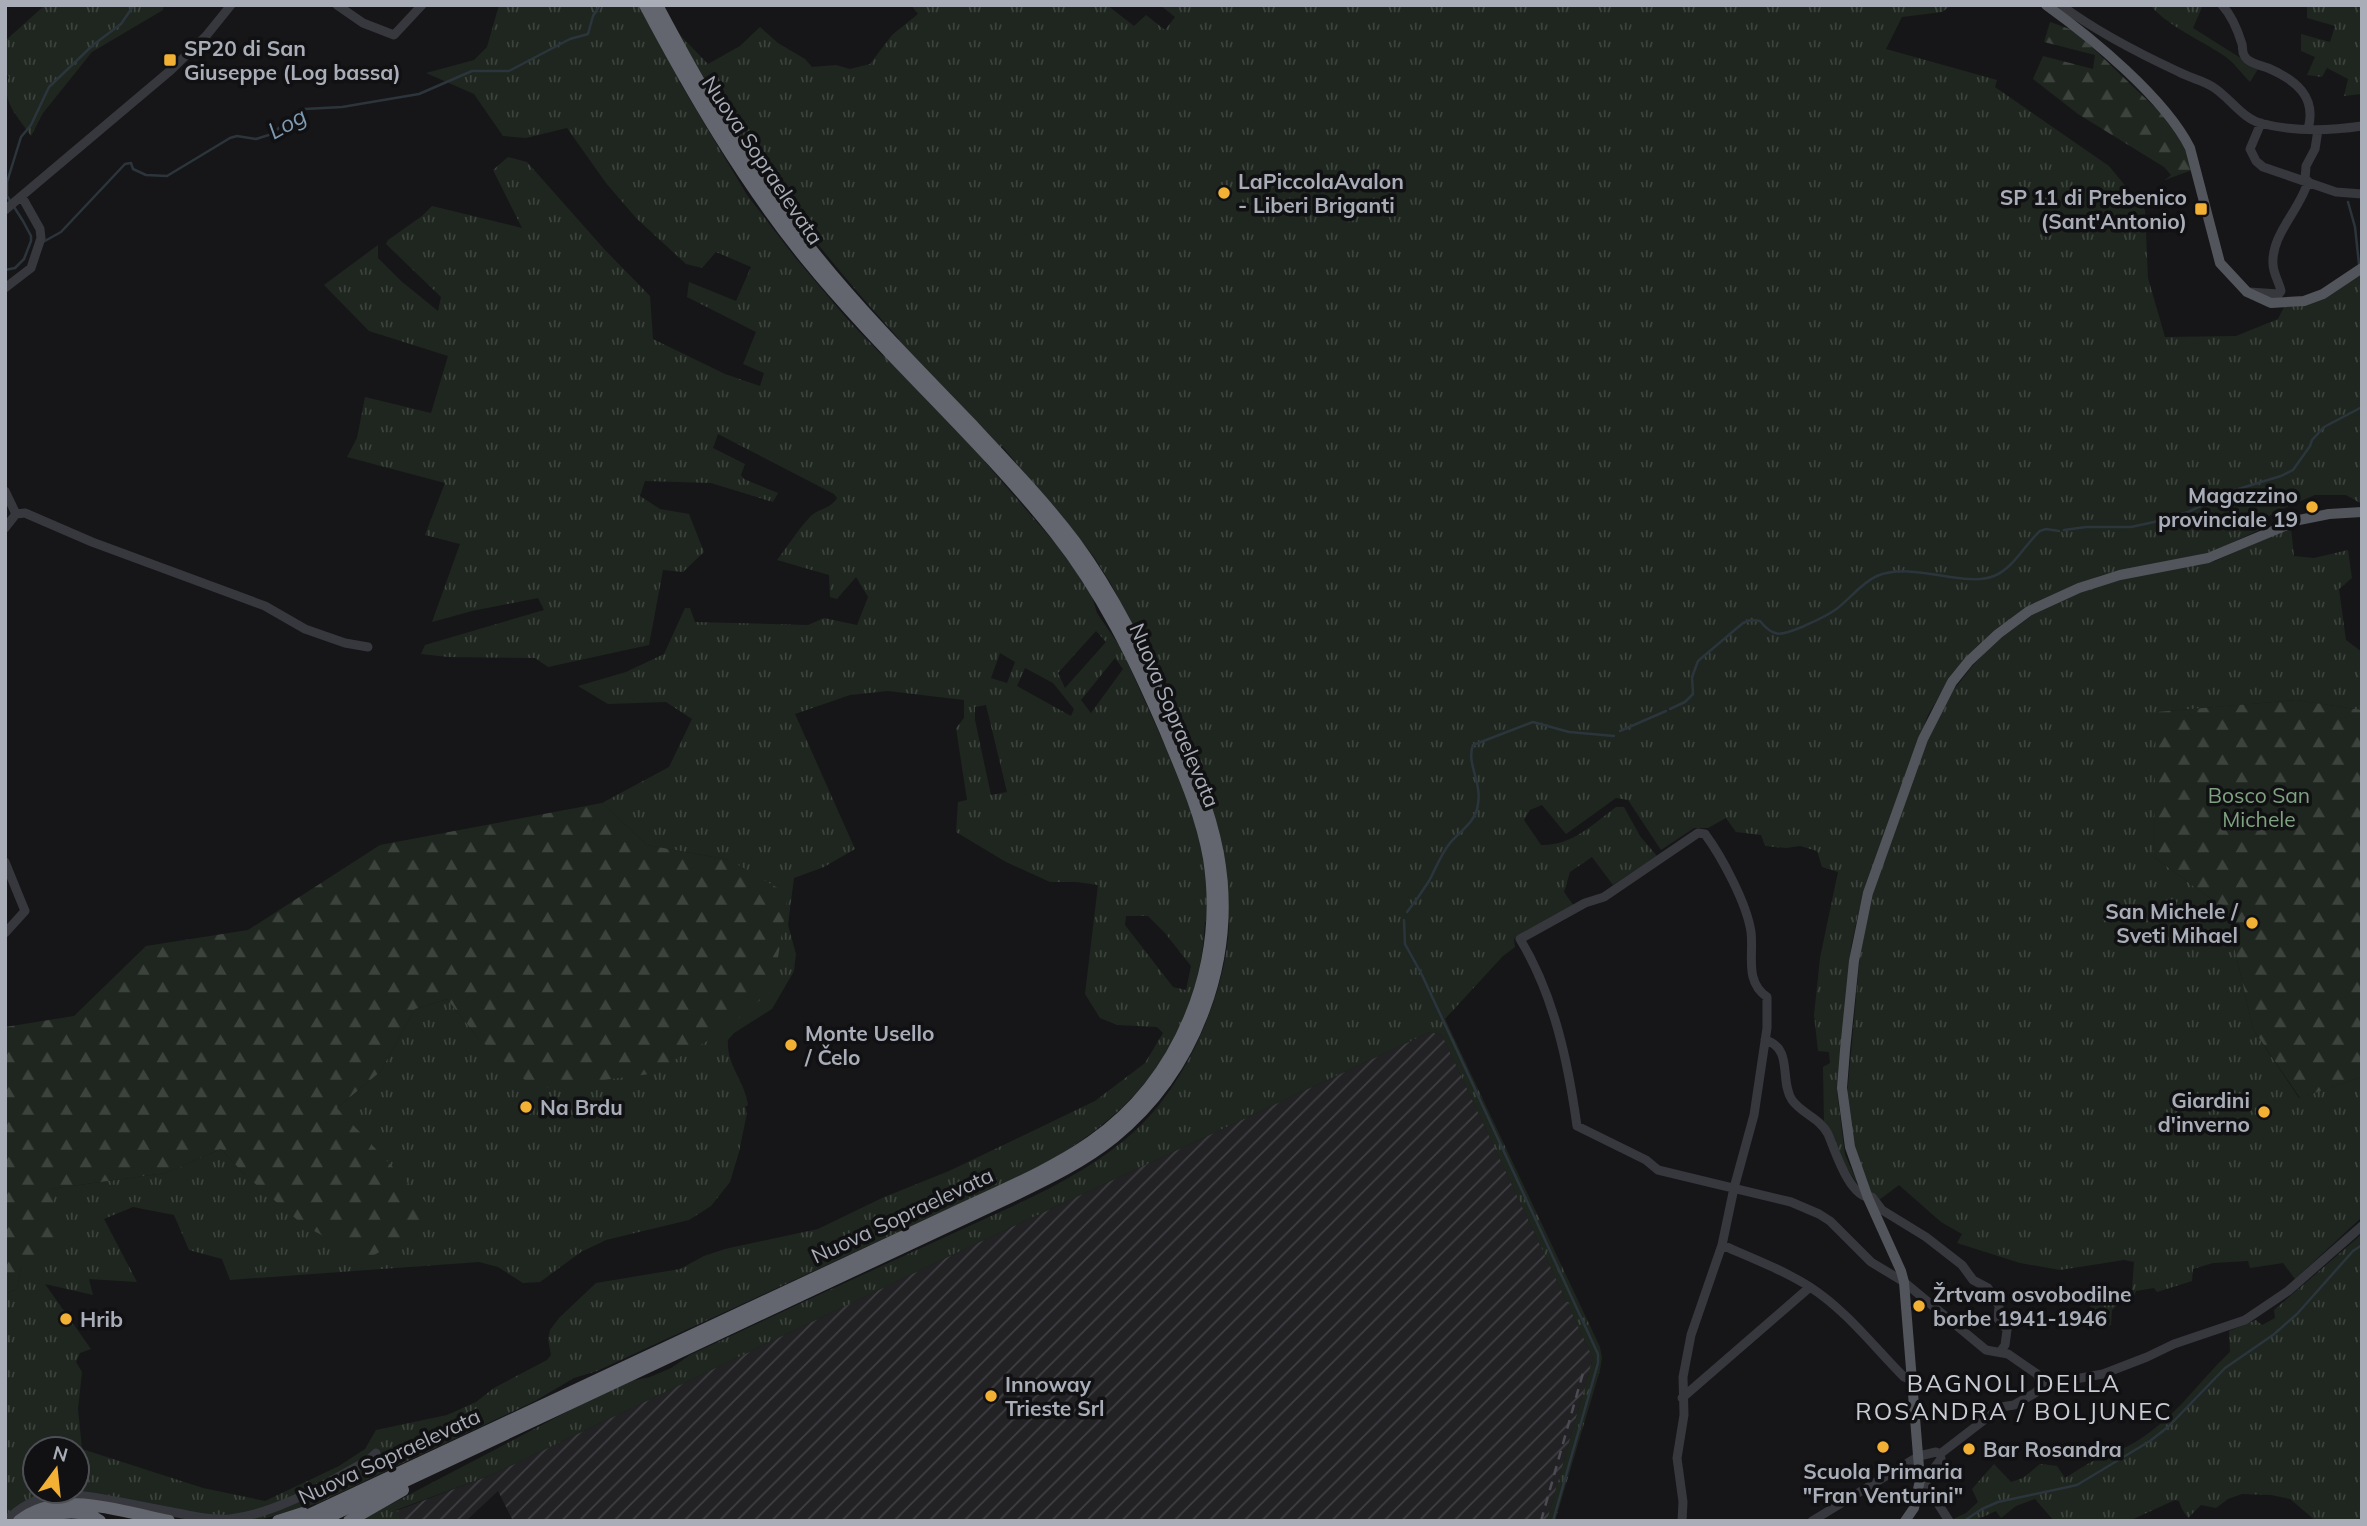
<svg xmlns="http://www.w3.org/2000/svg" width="2367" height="1526" font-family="Mulish,sans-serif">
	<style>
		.industrial { fill: url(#industrial-furrows) }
		.grass { fill: url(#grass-tufts); fill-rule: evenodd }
		.forest { fill: url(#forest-firs) }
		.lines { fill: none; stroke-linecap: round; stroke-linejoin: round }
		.stream { stroke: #2c353c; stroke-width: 2.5 }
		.minor { stroke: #37383d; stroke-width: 9 }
		.major { stroke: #53555c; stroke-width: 10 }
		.highway { stroke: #63666e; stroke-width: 12 }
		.rail { stroke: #4a4c52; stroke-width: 2.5; stroke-dasharray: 9 7; stroke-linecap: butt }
		.poi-dot { fill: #f2b134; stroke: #111113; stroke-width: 2.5 }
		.labels { text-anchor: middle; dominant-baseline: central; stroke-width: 7; stroke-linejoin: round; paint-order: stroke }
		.poi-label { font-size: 21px; font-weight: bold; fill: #a8adb8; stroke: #111113; text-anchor: start }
		.street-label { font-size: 21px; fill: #a8adb8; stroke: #111113 }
		.park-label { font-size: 21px; fill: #7fa381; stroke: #111113 }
		.water-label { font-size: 23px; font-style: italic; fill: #7f9bb3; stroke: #111113 }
		.quarter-label { font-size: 24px; letter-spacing: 2px; fill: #c9ccd4; stroke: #111113 }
	</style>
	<defs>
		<pattern id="industrial-furrows" width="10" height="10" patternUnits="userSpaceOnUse" patternTransform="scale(1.75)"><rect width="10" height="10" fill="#222225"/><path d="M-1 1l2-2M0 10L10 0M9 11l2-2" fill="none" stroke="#3f3f43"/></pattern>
		<pattern id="grass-tufts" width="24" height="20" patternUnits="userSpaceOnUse" patternTransform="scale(1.75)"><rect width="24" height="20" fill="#1e261f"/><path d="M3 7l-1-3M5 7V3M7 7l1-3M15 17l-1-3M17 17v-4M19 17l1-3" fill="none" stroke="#3c433d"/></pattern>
		<pattern id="forest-firs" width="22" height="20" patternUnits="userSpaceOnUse" patternTransform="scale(1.75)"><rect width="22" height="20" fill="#1e261f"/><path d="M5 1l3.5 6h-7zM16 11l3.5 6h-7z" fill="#3c433d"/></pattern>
	</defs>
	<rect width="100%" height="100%" fill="#161618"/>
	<path class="industrial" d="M1430,1032L1442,1035L1593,1358L1547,1521H513L498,1491L466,1521H401L396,1511L491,1475L956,1253Z"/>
	<path class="grass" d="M45,5H164L163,10L92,52L43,113L31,136C18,116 0,101 9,77L5,72V41Z
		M499,5H651L708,64L740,46L760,27L778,43L805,59L812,67L836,65L850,69L870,64L892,35L918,14L911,5H1107L1134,26L1146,15L1165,30L1175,17L1160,5H1952L1942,12L1902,17L1886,49L1997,80L1995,87L2109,166L2145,210L2148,278L2165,337L2236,336L2278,319L2284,307C2319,305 2333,292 2362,274V504L2346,495H2315L2275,512L2266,518L2259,530L2212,552L2102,575L2050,596L1950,678L1928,715L1920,736L1859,910L1851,947L1837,1092L1845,1155L1858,1184L1845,1166L1824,1122L1823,1067L1830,1063L1829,1052L1818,1051L1814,1015L1820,958L1838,872L1822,867L1817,851L1800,846L1786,848L1765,846L1761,835L1736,832L1726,818L1708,828H1694L1661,850L1628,800L1616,798L1566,834L1542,805L1530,810L1524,820L1541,845C1572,846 1593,824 1616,807H1624L1640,836L1657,856L1613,885L1592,857L1570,872L1564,892L1574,906L1514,939L1515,947L1503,956L1445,1019L1600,1347L1602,1358L1600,1370L1555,1521H1547L1593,1358L1442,1035L1430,1032L956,1253L491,1475L396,1510L401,1521H359L576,1407L631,1381L650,1377L671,1368L690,1355C775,1315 860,1276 945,1237C1011,1206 1084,1179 1138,1128C1188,1081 1229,987 1229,919L1205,922C1199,1039 1136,1114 1037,1168L597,1371L574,1378L535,1401L318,1503L260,1520L238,1521L260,1515L379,1451L373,1450L368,1457L286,1500L258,1511L217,1517L77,1491V1449H35V1491H65L5,1518V1294L17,1289L21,1268L50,1189L166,1173L221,1149L245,1175L337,1108L380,1072L415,1009L447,999L479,1039L730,860L647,845L602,803L669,767L692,719L666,702L608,704L578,686L626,672L664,654L685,608H690L695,622L808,625L824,618L857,625L868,597L856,577L837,599L830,597L829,575L777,560C788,546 797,531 809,518C817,508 830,510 837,498L834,494L718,434L713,448L745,464L741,475L744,479L778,493L773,502L711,483L645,481L640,496L660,509L689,514L704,552L683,572L663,570L649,645L548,667L535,658L448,657L421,654L425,645L544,610L538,598L472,611L432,622L460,544L425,535L445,483L347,457L357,438L365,397L431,413L448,356L369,331L324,285L378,245V258L401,281L438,311L441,297L386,244L388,240L422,216L432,206L522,228L493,170L508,157L527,162L605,250L650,296L653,339L725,374L760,386L764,373L743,364L756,332L687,297L689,282L736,301L751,267L716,252L702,268L686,264L636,218L606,183L567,128L526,138L503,136L474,94L426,73L474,60L487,47ZM700,72C755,170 824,256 899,339L883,356L849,321L794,256L747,195L679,81ZM1002,446L1068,524L1094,557L1111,584L1143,645L1165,679L1171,703L1191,750L1170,757L1121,648L1097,613L1090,590L1055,543L985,462ZM1096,631L1106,642L1065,688L1058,673ZM1000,653L1015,662L1007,683L991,678ZM1115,658L1123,669L1091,713L1081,700ZM1025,668L1053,683L1074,709L1071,716L1017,686ZM888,691L964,700V718L956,728L967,800L958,802L956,832L1006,862L1050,882H1076L1098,885L1085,994L1100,1018L1117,1025L1157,1027L1163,1033L1145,1063L1095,1101L949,1171L882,1198L818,1229L725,1249L704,1256L680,1269L596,1283L559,1318L550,1330L548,1339L551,1355L547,1360L494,1388L476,1402L447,1415L376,1430L365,1449L339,1466L265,1501L203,1488L82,1449L78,1409L82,1372L76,1362L80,1353L91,1349L45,1284L93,1295L89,1279L137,1282L104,1219L133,1207L174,1215L189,1250L222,1259L230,1280L479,1262L498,1267L523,1283L540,1282L581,1252L606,1240L689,1220L711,1206L730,1182L739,1152L747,1113L745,1107L748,1105C745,1081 726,1065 728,1040L734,1033L772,1009L794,971L796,954L788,925L794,878L824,867L855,849L795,714L850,695ZM986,705L1007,792L991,795L975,720V707ZM1126,916H1148L1165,933L1191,966L1186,990L1173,987L1125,925Z
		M2150,5H2203L2193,28L2258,69L2250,82C2241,73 2233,61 2223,55C2199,39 2169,27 2150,5Z
		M2307,5H2362V94L2344,96L2348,79L2327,68L2322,77L2307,75L2315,57L2301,51V34L2330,42L2335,26L2307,18Z
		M2291,528L2294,556L2314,558L2348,550L2352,578L2339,589L2346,640L2362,652V710L2296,700L2157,712L2154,857L2226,910L2253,1029L2299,1098L2362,1077V1217L2295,1279L2283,1263L2250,1268L2248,1261L2213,1263L2193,1269L2192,1281L2157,1292L2154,1288L2136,1291L2132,1302L2118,1305L2112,1310L2111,1325L2106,1327L2101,1312H2093L2090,1306L2107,1293L2125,1294L2132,1289L2134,1262L2124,1260L2060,1270L2020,1263L1957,1243L1962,1234L1941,1222L1899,1185L1879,1200L1870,1191L1857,1155L1850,1125L1847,1096L1860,955L1874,890L1926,742L1952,692L1974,664L1993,644L2034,614L2066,598L2101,585L2132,577L2215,561Z
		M2362,1234V1521H2316L2290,1499L2271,1495L2242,1494L2228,1499L2216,1508L2201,1505L2188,1518L2182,1509L2179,1501L2175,1500L2129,1521H2054L2035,1499L2016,1506L2001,1518L1996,1511L1974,1521H1949L1966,1513L1978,1502L1972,1489L1994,1464L2011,1482L2023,1478L2040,1464L2057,1466L2065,1478C2077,1471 2090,1461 2103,1457C2119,1451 2136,1443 2150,1432C2181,1410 2202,1378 2230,1352L2229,1331L2256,1320L2262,1325L2275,1318L2274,1310Z"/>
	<path class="forest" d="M2050,22L2075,31L2168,120L2186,148L2192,170L2165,180L2171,175L2164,167L2078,114L2033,79L2043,56L2093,69L2095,55L2044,42Z
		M2296,700L2362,710V1077L2300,1098L2253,1029L2226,910L2154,857L2156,712Z
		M602,803L647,845L730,860L788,894L773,989L723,1032L650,1074L535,1089L479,1039L447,999L415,1009L380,1072L337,1108L441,1218L365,1260L302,1224L245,1175L221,1149L166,1173L50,1189L63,1239L21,1268L17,1289L5,1294V1027L74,1016L146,946L248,930L380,845Z"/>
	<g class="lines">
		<path class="stream" d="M2348,202L2355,227L2359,264
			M43,242L61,232L125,164L131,163L133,169L146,175L167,176L230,138L237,136L256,139L272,134L296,113L305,109L342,107L419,94L472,71H509L570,39L588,34L593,16L600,5
			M5,270L15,268L24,259L31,241V236L23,221L7,196V182L21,137L31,125L49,87L93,45L121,24L134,5
			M2064,530L2086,527H2131L2154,522L2188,512L2235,490L2281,476L2293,470L2310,446L2312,440L2324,427L2362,407
			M1670,709L1685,702L1693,694L1692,677L1698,661L1743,623L1751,620L1760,621C1774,639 1782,635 1802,627C1813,622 1825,617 1835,610C1849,600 1861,583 1877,576C1913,561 1964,588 1994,576C2014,568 2025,544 2040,531L2046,529L2059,531
			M1620,731L1666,711
			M1407,912C1415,902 1422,892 1429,881C1436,868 1441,854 1450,843C1461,830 1476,822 1478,804C1482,782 1466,763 1473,745L1533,722L1569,732L1614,736
			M1404,920L1405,944L1422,975L1598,1354V1363L1553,1521
			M1964,1521L1982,1509L1998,1502L2077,1485L2150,1441L2168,1427L2225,1368L2273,1335L2297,1314L2353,1251L2362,1245"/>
		<path class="minor" d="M337,5L363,23L394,35L422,5
			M2061,5C2097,32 2138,53 2179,72C2190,78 2202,80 2213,87C2229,97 2242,118 2260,123C2293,132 2328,131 2362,126
			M2222,5C2232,16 2238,31 2242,44C2243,48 2242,52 2244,55C2247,63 2260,65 2268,68C2296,80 2317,97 2308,129
			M2261,123L2250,149L2256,161L2263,167L2336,192L2362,194
			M2305,180L2306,166L2315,149L2318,130
			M5,210L171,70L206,36L231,5
			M5,288L31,268L41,238L40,229L22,197
			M2249,292L2279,294L2281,291C2279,282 2273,273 2273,264C2271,234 2301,209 2308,181
			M5,491L16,514
			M16,514L25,513L92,542L265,606L305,629L345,643L368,647
			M5,528L16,514
			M5,862L25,911L5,933
			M1765,1040C1794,1048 1779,1081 1792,1100C1802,1114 1820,1118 1828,1134C1835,1150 1850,1200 1872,1197L1882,1210L1926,1237L1962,1265L1973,1280L1988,1288L1999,1306L1998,1319L2007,1330L2005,1345L2000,1352
			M1722,1245C1752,1258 1783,1270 1810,1287C1847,1311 1874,1347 1904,1377L1913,1381
			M2042,1386L2051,1387L2075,1379L2103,1374L2147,1357L2174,1344L2245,1320L2288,1291L2362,1226
			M1682,1398L1810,1287
			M6,1521C40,1487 72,1493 115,1501C136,1505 157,1509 177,1513C194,1516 213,1521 230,1519C279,1513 324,1484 367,1461L376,1453
			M1682,1521L1683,1502L1677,1458L1684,1415L1683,1377L1691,1335L1722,1245L1734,1188L1754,1115L1767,1028V997C1744,981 1754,955 1751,932C1747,904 1722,857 1705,834L1698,833L1604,897L1585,903L1520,939C1554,995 1568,1062 1577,1126L1646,1160L1658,1170L1791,1202L1819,1214L1830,1221L1871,1262L1904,1282L1986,1350L2008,1354L2037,1374L2042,1386
			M1812,1521L1919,1456L1936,1452L1940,1454
			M1949,1521L1927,1486L1920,1480L1932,1471L1941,1459L1940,1454L2001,1407L2014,1405L2035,1393L2042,1386"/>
		<path class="major" d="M2046,5C2092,38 2165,98 2190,148L2220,263L2247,292L2271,303L2304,301L2323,294L2362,268
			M1905,1521L1914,1508L1920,1480L1904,1282L1901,1271L1868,1198L1850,1147L1842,1088L1845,1050L1854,961L1868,893L1923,739L1952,682L1969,661L1998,634L2029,611L2079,588L2120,575L2208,558L2299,520L2329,514L2362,512"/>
		<path class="highway" d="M19,1521C59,1488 123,1512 169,1521
			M35,1521C56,1512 80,1507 100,1521
			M278,1521L303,1513
			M296,1521L964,1208C1007,1188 1052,1169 1091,1142C1181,1079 1226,966 1209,858C1201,813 1182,771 1165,730C1135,660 1102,592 1055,533C978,436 884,355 806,259C743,181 692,94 645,5
			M320,1521L1012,1196C1047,1179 1083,1162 1114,1137C1196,1070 1237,959 1218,854C1209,806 1189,761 1169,716C1143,655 1114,595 1075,542C1044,501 1008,464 973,426C919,370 863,314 814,253C752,177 703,92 657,5
			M349,1521L403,1490"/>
		<path class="rail" d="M1541,1521L1583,1373"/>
	</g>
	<g class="poi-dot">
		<rect x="163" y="53" width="14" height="14" rx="3.5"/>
		<circle cx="1224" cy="193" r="7"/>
		<rect x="2194" y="202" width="14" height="14" rx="3.5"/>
		<circle cx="2312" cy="507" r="7"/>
		<circle cx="2252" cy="923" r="7"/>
		<circle cx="791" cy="1045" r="7"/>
		<circle cx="526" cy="1107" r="7"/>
		<circle cx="2264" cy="1112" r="7"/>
		<circle cx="1919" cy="1306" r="7"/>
		<circle cx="66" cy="1319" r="7"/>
		<circle cx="991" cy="1396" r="7"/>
		<circle cx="1883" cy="1447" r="7"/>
		<circle cx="1969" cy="1449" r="7"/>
	</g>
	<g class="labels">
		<g class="poi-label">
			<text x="184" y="48">SP20 di San<tspan x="184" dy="24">Giuseppe (Log bassa)</tspan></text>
			<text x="1238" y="181">LaPiccolaAvalon<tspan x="1238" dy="24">- Liberi Briganti</tspan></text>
			<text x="2187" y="197" text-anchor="end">SP 11 di Prebenico<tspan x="2187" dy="24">(Sant'Antonio)</tspan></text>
			<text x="2298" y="495" text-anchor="end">Magazzino<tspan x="2298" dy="24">provinciale 19</tspan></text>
			<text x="2238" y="911" text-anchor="end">San Michele /<tspan x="2238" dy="24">Sveti Mihael</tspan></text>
			<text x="805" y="1033">Monte Usello<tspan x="805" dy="24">/ Čelo</tspan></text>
			<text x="2250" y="1100" text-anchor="end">Giardini<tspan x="2250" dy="24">d'inverno</tspan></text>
			<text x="540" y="1107">Na Brdu</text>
			<text x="1933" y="1294">Žrtvam osvobodilne<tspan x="1933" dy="24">borbe 1941-1946</tspan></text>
			<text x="80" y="1319">Hrib</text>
			<text x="1005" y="1384">Innoway<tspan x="1005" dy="24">Trieste Srl</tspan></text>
			<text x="1983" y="1449">Bar Rosandra</text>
			<text x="1883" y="1471" text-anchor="middle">Scuola Primaria<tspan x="1883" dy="24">"Fran Venturini"</tspan></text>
		</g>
		<g class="street-label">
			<text transform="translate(763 160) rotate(56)">Nuova Sopraelevata</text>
			<text transform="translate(1175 715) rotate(67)">Nuova Sopraelevata</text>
			<text transform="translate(902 1215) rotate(-25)">Nuova Sopraelevata</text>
			<text transform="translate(389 1456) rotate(-25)">Nuova Sopraelevata</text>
		</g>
		<g class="park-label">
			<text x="2259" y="795">Bosco San<tspan x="2259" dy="24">Michele</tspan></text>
		</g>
		<g class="water-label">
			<text transform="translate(287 123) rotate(-29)">Log</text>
		</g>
		<g class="quarter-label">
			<text x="2014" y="1383">BAGNOLI DELLA<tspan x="2014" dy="28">ROSANDRA / BOLJUNEC</tspan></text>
		</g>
	</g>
	<rect width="2367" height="1526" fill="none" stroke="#a8adb8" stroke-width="14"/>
	<g transform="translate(56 1470) rotate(15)"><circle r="33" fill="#111113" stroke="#4d4f55" stroke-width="2"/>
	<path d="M0-5L12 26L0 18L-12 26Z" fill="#f2b134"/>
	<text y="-10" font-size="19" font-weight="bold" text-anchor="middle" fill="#a8adb8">N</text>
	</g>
</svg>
